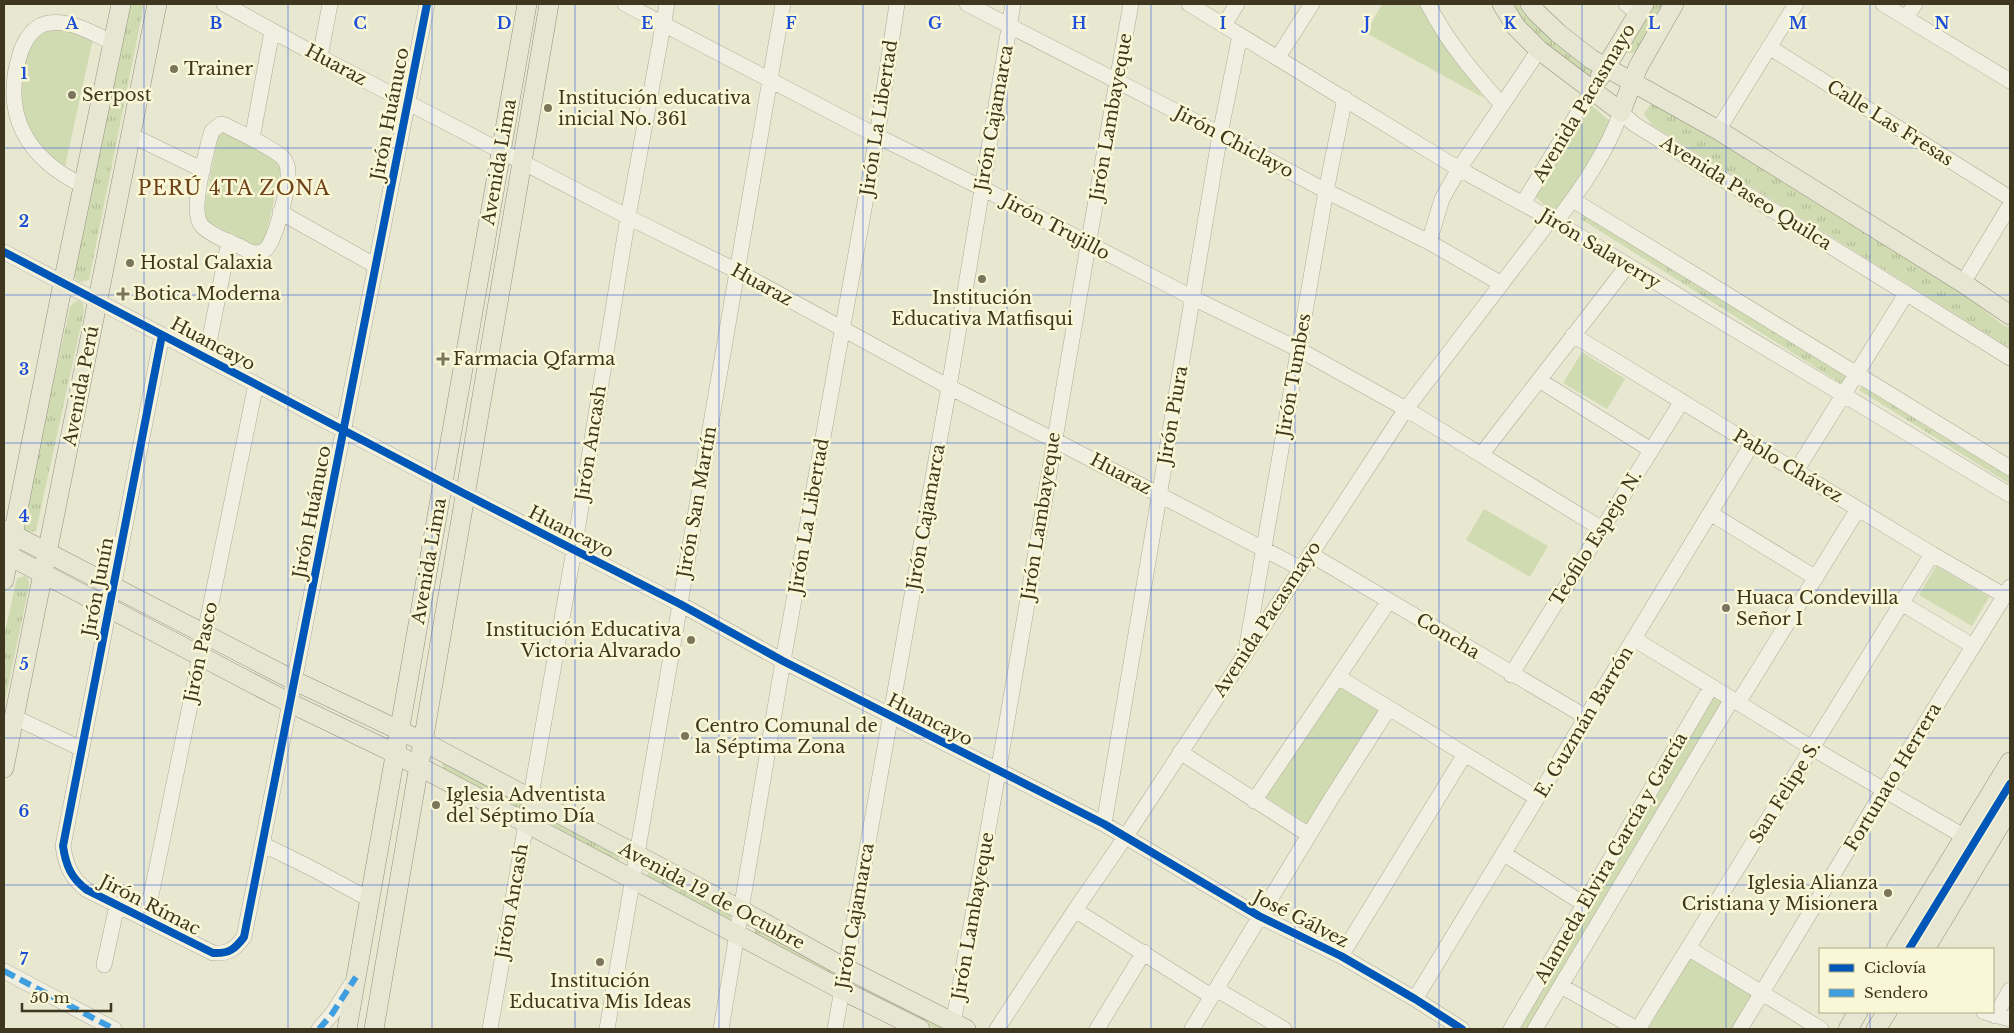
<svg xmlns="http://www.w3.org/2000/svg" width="2014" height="1033" font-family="'Libre Baskerville',serif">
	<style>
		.grass { fill: url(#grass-tufts) }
		.green { fill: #d0dbb1 }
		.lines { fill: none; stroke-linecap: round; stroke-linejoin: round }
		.minor-casing { stroke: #adab98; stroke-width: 16 }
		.major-casing { stroke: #93907f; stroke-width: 20 }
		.minor { stroke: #f0efe1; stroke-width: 15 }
		.major { stroke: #e7e6d3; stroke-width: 19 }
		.quiet { stroke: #3f9ee0; stroke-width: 6; stroke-dasharray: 12 6; stroke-linecap: butt }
		.cycleway-casing { stroke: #f9f7d5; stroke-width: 11 }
		.cycleway { stroke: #0057b8; stroke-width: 8 }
		.grid { fill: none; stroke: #1d4ed8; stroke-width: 1; stroke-opacity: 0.55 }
		.poi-dot { fill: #7a745c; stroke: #f9f7d5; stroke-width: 2 }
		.labels { text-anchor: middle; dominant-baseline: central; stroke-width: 5; stroke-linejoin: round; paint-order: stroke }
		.street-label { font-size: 18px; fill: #3e361e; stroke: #f9f7d5 }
		.poi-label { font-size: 18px; fill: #3e361e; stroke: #f9f7d5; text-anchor: start }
		.quarter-label { font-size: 20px; letter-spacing: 1px; fill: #6f4119; stroke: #f9f7d5 }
		.grid-label { font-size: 16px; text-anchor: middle; font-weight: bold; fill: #1d4ed8; stroke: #f9f7d5; stroke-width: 5; stroke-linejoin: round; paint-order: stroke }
	</style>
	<defs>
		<pattern id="grass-tufts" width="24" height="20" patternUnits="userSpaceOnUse" patternTransform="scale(1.25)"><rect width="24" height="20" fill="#d0dbb1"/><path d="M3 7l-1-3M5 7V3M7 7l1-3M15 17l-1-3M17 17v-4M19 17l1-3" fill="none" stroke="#b4bd98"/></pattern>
	</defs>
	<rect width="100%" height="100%" fill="#e8e7d0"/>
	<path class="grass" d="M129,4H144L89,280L80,282L76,280L74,275Z
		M1509,4H1525L1594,67L1589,81L1542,42Z
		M1654,4H1669L1639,53H1624Z
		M1659,103L1953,285L2004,326L2010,327V348L1652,125L1644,114L1650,105Z
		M1584,211L1846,376L1842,384L1581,219Z
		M80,300L83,303L84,311L36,531L28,532L24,531L22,525L70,307L73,303Z
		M1864,384L2010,474V484L1859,390Z
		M25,576L28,578L29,586L4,705V637L16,582L18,578Z
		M443,760L620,854L618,864L442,771Z
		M2004,788L2010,792V796L1917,949H1905Z
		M651,870L732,912L731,917L729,920L648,880L647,875Z
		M756,927L836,971L834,975L831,976L753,935Z
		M859,985L942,1023L941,1029H936L859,990Z"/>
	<path class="green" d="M1382,4H1421L1444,45L1484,98L1366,33Z
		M48,28H69L93,39L64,171L46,158L16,110L23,51L34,35Z
		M1590,104L1613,124L1562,210L1546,207L1533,194Z
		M223,131L276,161L281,170L264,243L258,247L208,222L203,214L218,135Z
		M1582,352L1625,379L1607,409L1563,383Z
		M1484,509L1548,546L1530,577L1466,540Z
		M1936,566L1989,597L1972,626L1919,595Z
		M1341,682L1384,709L1312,827L1265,797Z
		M1714,692L1726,701L1531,1029H1517Z
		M1690,958L1754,997L1735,1029H1648Z"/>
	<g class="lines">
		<g class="minor-casing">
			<path id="minor" d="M224,4L320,57L628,217L737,271L949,387L1054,440L1300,568
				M625,4L877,136L982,188L1193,298L1298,349L1406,409L1602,529
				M967,4L1220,134L1326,191L1429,242L1500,283
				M1189,4L1459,169L1551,219L2010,495
				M1428,4C1448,43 1473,72 1502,105
				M1626,4L1638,13
				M1883,4L2010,81
				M1906,18L1915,4
				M1224,25L1237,4
				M1769,47L2010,198
				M320,57L330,4
				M1278,57L1312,4
				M221,124L225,125C238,132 276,149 284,159C287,163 288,169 288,173C289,186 275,242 266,249C257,257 248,251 239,246C227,241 211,235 202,226C189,212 205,159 209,141L212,131Z
				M1718,130L1796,4
				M131,135L203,170
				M252,139L272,31
				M84,186C27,159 0,114 21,51C26,38 34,25 49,23C71,19 95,35 114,43
				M1573,200L2010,468
				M1523,203L1592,90
				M280,212L376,266
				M1556,222C1581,189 1607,152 1621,112L1634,124L2010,358
				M1429,242L1442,199L1459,169L1539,50
				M4,252L465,494L680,604L783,661L1104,824L1259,916L1341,956L1415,999L1462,1029
				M1963,283L2010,205
				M162,335L63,846C66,866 71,878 87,890L213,953C229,954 235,949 244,937L427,4
				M1573,335L1932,554L2005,596
				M206,358L229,241
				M1539,380L1651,450
				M1481,455L1628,265
				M1796,471L1906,294
				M1710,513L1816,578
				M1310,554L1586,717
				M1901,603L1973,646
				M1634,639L1812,748L1965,837
				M1247,645L1326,191L1345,98
				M1511,675L1682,401
				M1338,677L1537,798
				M1738,703L1858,509
				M14,717L82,749
				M1180,752L1309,835
				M1254,801L1389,601
				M1104,824L1220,134L1240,35
				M262,844L309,867L369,899
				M1504,854L1584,904
				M1075,910L1211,996
				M146,920L256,384
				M1688,948L1821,1029
				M1341,956L1465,754
				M104,965L117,905
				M4,971L114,1029
				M1561,986L1637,1029
				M1216,989L1284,1029
				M1415,999L1752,444
				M1984,1012L2010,1019
				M1995,1016L2010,990
				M319,1029L332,1014L354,980
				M490,1029L574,550L628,217L667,4
				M607,1029L783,4
				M721,1029L783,661L877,136L897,4
				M835,1029L949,387L1013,4
				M952,1029C1016,688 1068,345 1131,4
				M997,1029L1075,910L1126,836L1406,409L1551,219
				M1097,1029L1144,952
				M1192,1029L1329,802L1389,708
				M1511,1029L1711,687
				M1535,1029L1732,699
				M1638,1029L1932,554
				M1740,1029L1884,790L2010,587"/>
		</g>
		<g class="major-casing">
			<path id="major" d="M1502,4L1516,27L1539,50L1621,112L1638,67L1674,4
				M1530,4L1536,12L1558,33L1591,59L1718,130L1963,283L2010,315
				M1600,77L1644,4
				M4,530L295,681L424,742L741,910L845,968L966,1029
				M4,553L290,703L386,749L842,990L920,1029
				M4,580L63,283L121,4
				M4,768L157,4
				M1896,949L2010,762
				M1925,949L2010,808
				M347,1029L527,4
				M374,1029L549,4
				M1848,1029L1858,1012
				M1876,1029L1887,1012"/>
		</g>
		<use href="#minor" class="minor"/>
		<use href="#major" class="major"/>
		<path class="quiet" d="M4,971L114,1029
			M319,1029L332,1014L356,977"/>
		<g class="cycleway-casing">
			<path id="cycleway" d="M4,252L465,494L680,604L783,661L1104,824L1259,916L1341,956L1415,999L1462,1029
				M162,335L63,846C66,866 71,878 87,890L213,953C229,954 235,949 244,937L427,4
				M1909,949L2010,784"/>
		</g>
		<use href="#cycleway" class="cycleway"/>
	</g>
	<path class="grid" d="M144,4V1029M288,4V1029M432,4V1029M575,4V1029M719,4V1029M863,4V1029M1007,4V1029M1151,4V1029M1295,4V1029M1439,4V1029M1582,4V1029M1726,4V1029M1870,4V949M4,148H2010M4,295H2010M4,443H2010M4,590H2010M4,738H2010M4,885H2010M1870,1012V1029"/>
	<g class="poi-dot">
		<circle cx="174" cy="69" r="5"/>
		<circle cx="72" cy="95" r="5"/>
		<circle cx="548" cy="108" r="5"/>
		<circle cx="130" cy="263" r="5"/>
		<circle cx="982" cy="279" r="5"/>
		<path d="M120.5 286.5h5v5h5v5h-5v5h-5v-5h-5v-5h5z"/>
		<path d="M440.5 351.5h5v5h5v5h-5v5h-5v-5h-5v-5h5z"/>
		<circle cx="1726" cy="608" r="5"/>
		<circle cx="691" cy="640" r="5"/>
		<circle cx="685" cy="736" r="5"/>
		<circle cx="436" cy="805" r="5"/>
		<circle cx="1888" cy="893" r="5"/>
		<circle cx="600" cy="962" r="5"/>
	</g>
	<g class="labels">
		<g class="street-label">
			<text transform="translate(336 65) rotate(28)">Huaraz</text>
			<text transform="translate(1584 103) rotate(-59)">Avenida Pacasmayo</text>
			<text transform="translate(390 114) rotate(-79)">Jirón Huánuco</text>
			<text transform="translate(1111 117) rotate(-80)">Jirón Lambayeque</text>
			<text transform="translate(879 118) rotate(-81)">Jirón La Libertad</text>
			<text transform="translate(994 118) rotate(-80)">Jirón Cajamarca</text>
			<text transform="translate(1890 123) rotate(32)">Calle Las Fresas</text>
			<text transform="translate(1234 142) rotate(28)">Jirón Chiclayo</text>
			<text transform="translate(499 162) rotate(-80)">Avenida Lima</text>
			<text transform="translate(1746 193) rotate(32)">Avenida Paseo Quilca</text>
			<text transform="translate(1056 227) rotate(28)">Jirón Trujillo</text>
			<text transform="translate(1600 249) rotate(31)">Jirón Salaverry</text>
			<text transform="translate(762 285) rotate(29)">Huaraz</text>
			<text transform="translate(213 344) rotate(28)">Huancayo</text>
			<text transform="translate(1294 375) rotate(-80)">Jirón Tumbes</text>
			<text transform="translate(81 386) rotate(-79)">Avenida Perú</text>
			<text transform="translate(1173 415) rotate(-80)">Jirón Piura</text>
			<text transform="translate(591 443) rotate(-81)">Jirón Ancash</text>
			<text transform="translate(1788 466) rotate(31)">Pablo Chávez</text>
			<text transform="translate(1121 474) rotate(28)">Huaraz</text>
			<text transform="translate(697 502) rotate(-80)">Jirón San Martín</text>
			<text transform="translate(312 512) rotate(-79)">Jirón Huánuco</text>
			<text transform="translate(809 516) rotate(-80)">Jirón La Libertad</text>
			<text transform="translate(1041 516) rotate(-81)">Jirón Lambayeque</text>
			<text transform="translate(926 517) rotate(-80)">Jirón Cajamarca</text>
			<text transform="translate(571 532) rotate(27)">Huancayo</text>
			<text transform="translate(1596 538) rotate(-58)">Teófilo Espejo N.</text>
			<text transform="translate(429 561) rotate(-80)">Avenida Lima</text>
			<text transform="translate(98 587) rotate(-79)">Jirón Junín</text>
			<text transform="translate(1267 619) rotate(-57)">Avenida Pacasmayo</text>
			<text transform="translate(1448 636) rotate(31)">Concha</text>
			<text transform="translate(201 652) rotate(-78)">Jirón Pasco</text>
			<text transform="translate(930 720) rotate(27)">Huancayo</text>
			<text transform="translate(1584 722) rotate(-59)">E. Guzmán Barrón</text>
			<text transform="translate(1893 777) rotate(-59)">Fortunato Herrera</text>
			<text transform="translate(1785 792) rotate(-58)">San Felipe S.</text>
			<text transform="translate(1611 858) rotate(-60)">Alameda Elvira García y García</text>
			<text transform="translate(712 896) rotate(28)">Avenida 12 de Octubre</text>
			<text transform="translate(512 901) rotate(-80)">Jirón Ancash</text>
			<text transform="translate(150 905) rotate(27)">Jirón Rímac</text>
			<text transform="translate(855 916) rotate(-80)">Jirón Cajamarca</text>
			<text transform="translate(973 916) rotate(-80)">Jirón Lambayeque</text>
			<text transform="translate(1301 919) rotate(27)">José Gálvez</text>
		</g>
		<g class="poi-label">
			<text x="184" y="69">Trainer</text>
			<text x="82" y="95">Serpost</text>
			<text x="558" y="98">Institución educativa<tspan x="558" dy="21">inicial No. 361</tspan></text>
			<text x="140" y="263">Hostal Galaxia</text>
			<text x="133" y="294">Botica Moderna</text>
			<text x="982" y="298" text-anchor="middle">Institución<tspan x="982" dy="21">Educativa Matfisqui</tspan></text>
			<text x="453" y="359">Farmacia Qfarma</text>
			<text x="1736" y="598">Huaca Condevilla<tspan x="1736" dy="21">Señor I</tspan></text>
			<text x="681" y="630" text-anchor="end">Institución Educativa<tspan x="681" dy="21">Victoria Alvarado</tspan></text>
			<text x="695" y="726">Centro Comunal de<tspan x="695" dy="21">la Séptima Zona</tspan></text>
			<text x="446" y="795">Iglesia Adventista<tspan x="446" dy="21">del Séptimo Día</tspan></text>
			<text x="1878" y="883" text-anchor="end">Iglesia Alianza<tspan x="1878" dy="21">Cristiana y Misionera</tspan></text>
			<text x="600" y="981" text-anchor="middle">Institución<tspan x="600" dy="21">Educativa Mis Ideas</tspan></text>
		</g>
		<g class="quarter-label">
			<text x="234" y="188">PERÚ 4TA ZONA</text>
		</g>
	</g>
	<g class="grid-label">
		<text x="72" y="29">A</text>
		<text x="216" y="29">B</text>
		<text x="360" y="29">C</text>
		<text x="504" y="29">D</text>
		<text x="647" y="29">E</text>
		<text x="791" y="29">F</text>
		<text x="935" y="29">G</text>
		<text x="1079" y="29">H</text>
		<text x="1223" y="29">I</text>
		<text x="1367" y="29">J</text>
		<text x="1510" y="29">K</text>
		<text x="1654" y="29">L</text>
		<text x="1798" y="29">M</text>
		<text x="1942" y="29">N</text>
		<text x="24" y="79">1</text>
		<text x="24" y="227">2</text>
		<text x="24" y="375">3</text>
		<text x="24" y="522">4</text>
		<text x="24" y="670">5</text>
		<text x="24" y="817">6</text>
		<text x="24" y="965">7</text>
	</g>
	<rect width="2014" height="1033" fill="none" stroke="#3e361e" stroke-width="10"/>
	<rect x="1819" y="948" width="175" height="65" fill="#f9f7d5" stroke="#aeaa8c"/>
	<rect x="1829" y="964" width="25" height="8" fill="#0057b8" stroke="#aeaa8c"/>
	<text x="1864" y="973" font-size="15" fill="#3e361e">Ciclovía</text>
	<rect x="1829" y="989" width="25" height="8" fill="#3f9ee0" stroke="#aeaa8c"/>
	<text x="1864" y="998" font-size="15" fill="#3e361e">Sendero</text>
	<path d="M22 1003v8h89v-8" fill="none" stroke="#3e361e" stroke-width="2.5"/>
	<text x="30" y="1003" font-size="15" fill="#3e361e" stroke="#f9f7d5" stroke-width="4" paint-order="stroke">50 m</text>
</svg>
